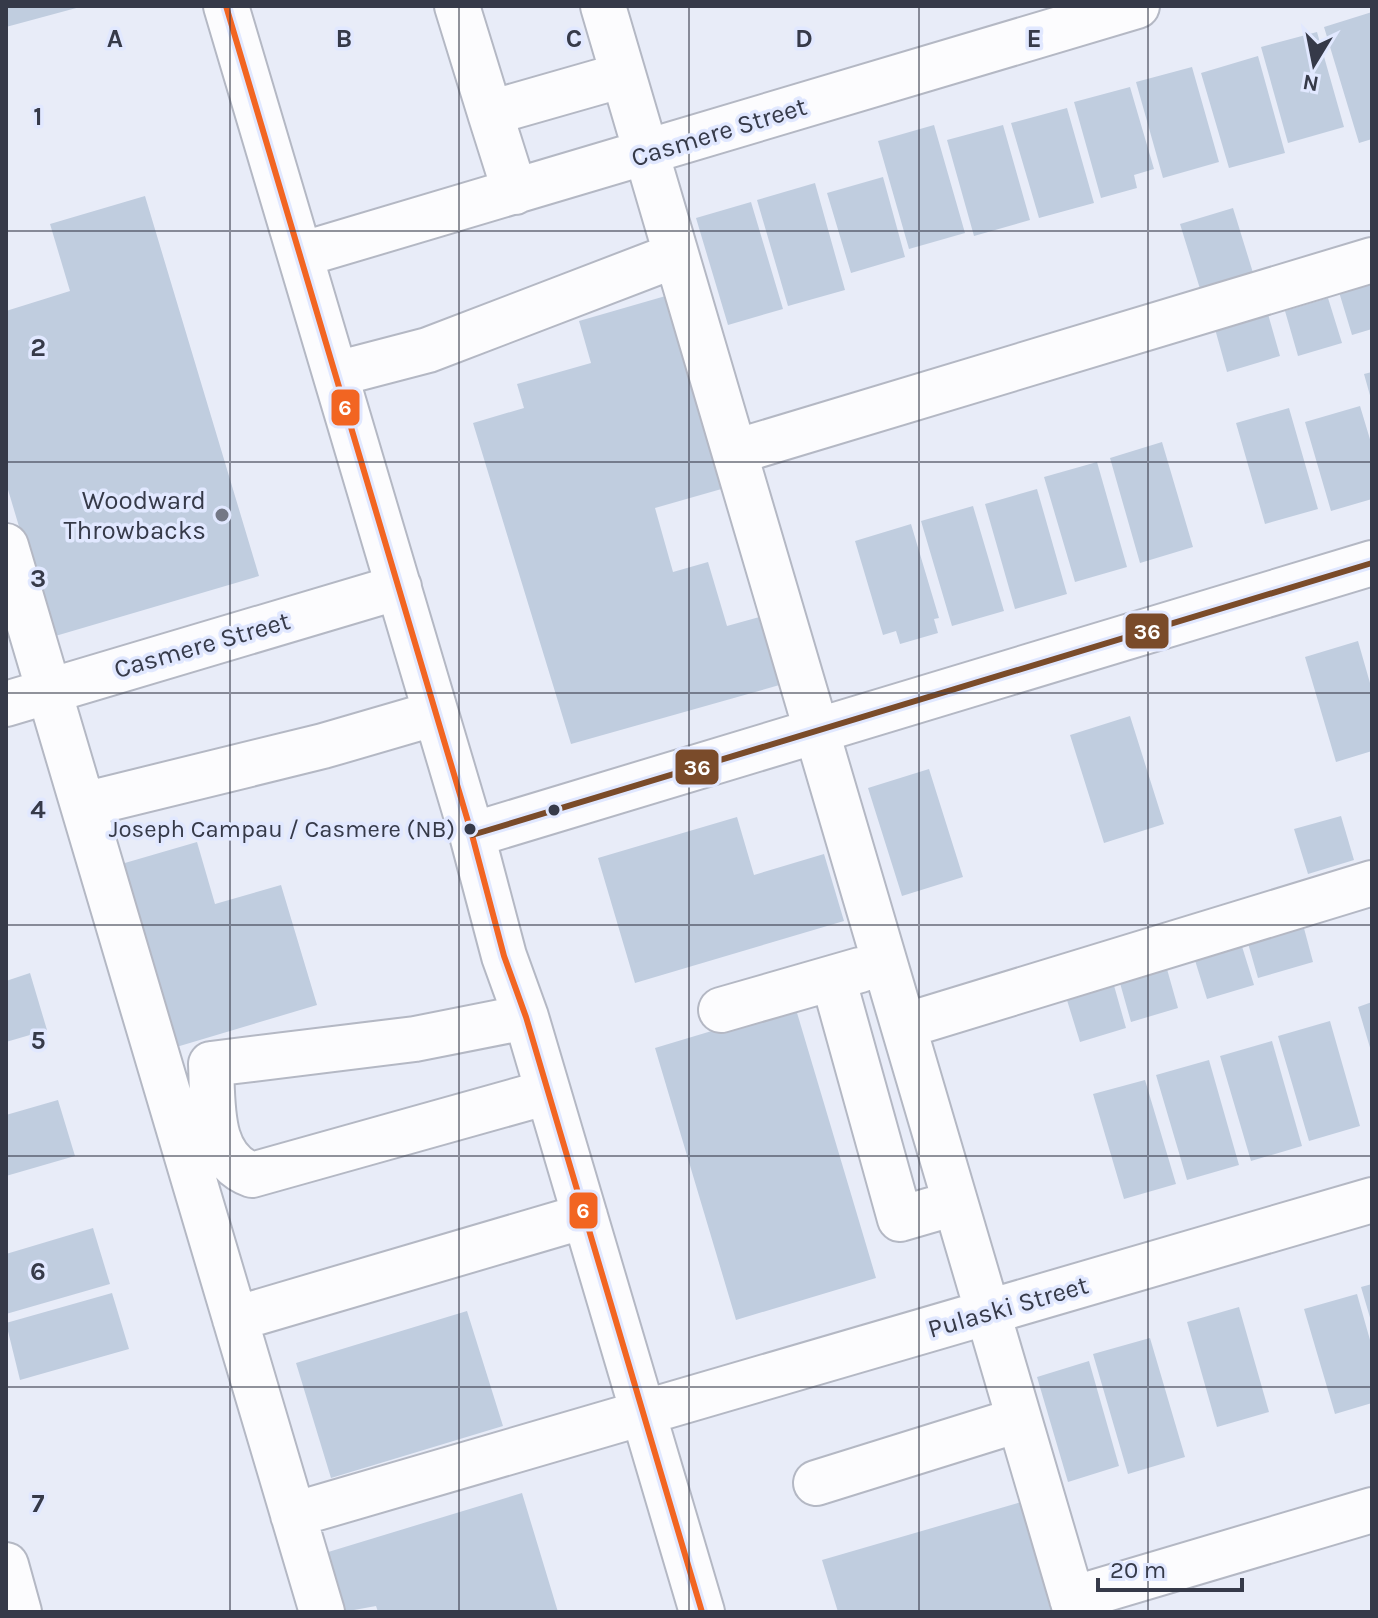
<svg xmlns="http://www.w3.org/2000/svg" width="1378" height="1618" font-family="Karla,sans-serif">
	<style>
		.building { fill: #c0cddf }
		.lines { fill: none; stroke-linecap: round; stroke-linejoin: round }
		.minor-casing { stroke: #b4b8c4; stroke-width: 48 }
		.minor { stroke: #fcfcfe; stroke-width: 44 }
		.bus-1-casing { stroke: #e1e8ff; stroke-width: 12 }
		.bus-2-casing { stroke: #e1e8ff; stroke-width: 12 }
		.bus-1 { stroke: #f26522; stroke-width: 6 }
		.bus-2 { stroke: #7a4b2a; stroke-width: 6 }
		.grid { fill: none; stroke: #363a49; stroke-width: 2; stroke-opacity: 0.55 }
		.poi-dot { fill: #747886; stroke: #e1e8ff; stroke-width: 3 }
		.bus-dot { fill: #363a49; stroke: #e1e8ff; stroke-width: 3 }
		.labels { text-anchor: middle; dominant-baseline: central; stroke-width: 7; stroke-linejoin: round; paint-order: stroke }
		.bus-label { font-size: 24px; fill: #363a49; stroke: #e1e8ff; text-anchor: end }
		.street-label { font-size: 26px; fill: #363a49; stroke: #e1e8ff }
		.poi-label { font-size: 26px; fill: #363a49; stroke: #e1e8ff; text-anchor: end }
		.grid-label { font-size: 26px; text-anchor: middle; font-weight: bold; fill: #363a49; stroke: #e1e8ff; stroke-width: 7; stroke-linejoin: round; paint-order: stroke }
		.line-badge { stroke: #e1e8ff; stroke-width: 3 }
		.badge-label { font-size: 22px; text-anchor: middle; font-weight: bold; fill: #fff }
	</style>
	<rect width="100%" height="100%" fill="#e8ecf8"/>
	<path class="building" d="M6,6H80V7L6,27Z
		M1372,12V139L1359,143L1324,27Z
		M1317,32L1344,127L1288,143L1261,47Z
		M1258,56L1285,153L1229,168L1201,73Z
		M1192,67L1219,162L1163,178L1136,82Z
		M1130,87L1154,169L1134,175L1137,188L1101,198L1074,102Z
		M1067,108L1094,203L1039,218L1011,123Z
		M934,125L965,233L909,249L878,141Z
		M1003,125L1030,220L974,236L947,140Z
		M883,177L905,257L851,273L827,193Z
		M815,183L845,290L788,306L757,200Z
		M145,196L259,576L52,637L6,483V311L70,291L50,224Z
		M751,202L783,309L728,325L696,218Z
		M1233,208L1254,276L1201,292L1180,224Z
		M1372,283V329L1352,335L1339,292Z
		M669,295L725,488L655,508L673,572L708,562L727,626L763,616L783,684L571,744L473,423L524,408L517,384L591,363L579,321Z
		M1328,298L1342,343L1298,356L1285,311Z
		M1268,314L1280,356L1227,372L1215,329Z
		M1372,372V399H1371L1364,374Z
		M1360,406L1372,446V499L1331,511L1305,422Z
		M1289,408L1318,509L1265,524L1236,423Z
		M1162,442L1193,547L1140,563L1110,458Z
		M1097,462L1127,567L1075,582L1044,477Z
		M1037,489L1067,594L1015,609L985,504Z
		M973,506L1004,611L952,626L921,521Z
		M911,524L939,618L934,619L938,633L900,644L896,631L883,635L855,541Z
		M1358,641L1372,690V751L1336,762L1305,657Z
		M1130,716L1164,824L1104,843L1070,735Z
		M929,769L963,877L902,896L868,788Z
		M1341,816L1354,860L1308,874L1294,829Z
		M737,817L754,875L824,854L844,921L635,983L598,858Z
		M197,842L215,904L281,885L317,1005L173,1048L118,865Z
		M1301,917L1313,962L1258,978L1245,933Z
		M1240,940L1254,985L1207,999L1193,954Z
		M1165,962L1178,1008L1131,1022L1118,976Z
		M30,973L47,1030L6,1042V981Z
		M1113,982L1126,1028L1080,1042L1066,997Z
		M1372,1002V1051H1371L1358,1007Z
		M795,1006L876,1278L736,1320L655,1048Z
		M1330,1021L1360,1126L1309,1141L1278,1036Z
		M1272,1041L1302,1146L1251,1161L1220,1056Z
		M1209,1060L1239,1165L1187,1180L1156,1075Z
		M1145,1080L1176,1184L1124,1199L1093,1094Z
		M58,1100L75,1156L6,1176V1115Z
		M93,1228L110,1284L6,1314V1254Z
		M1372,1284V1320L1371,1321L1361,1287Z
		M112,1293L129,1349L20,1380L6,1323Z
		M1357,1294L1372,1347V1403L1335,1414L1304,1309Z
		M1239,1307L1269,1412L1217,1427L1187,1322Z
		M467,1311L503,1426L331,1478L296,1363Z
		M1150,1338L1185,1457L1128,1474L1093,1354Z
		M1089,1361L1119,1466L1068,1482L1037,1377Z
		M522,1493L558,1612H378L376,1606L343,1612L325,1553Z
		M1025,1501L1056,1612H838L822,1560Z"/>
	<g class="lines">
		<g class="minor-casing">
			<path id="minor" d="M226,6L472,835L504,956L526,1017L702,1612
				M457,6L490,113L623,75
				M603,6L1076,1612
				M490,113L515,192
				M300,255L1137,6
				M336,374L428,350L676,255
				M735,452L1372,260
				M6,546L322,1612
				M6,704L399,587
				M83,805L323,746L433,714
				M472,835L1372,563
				M833,978L900,1219L955,1203
				M721,1010L860,970
				M904,1026L1372,883
				M211,1064C213,1104 208,1159 252,1175L548,1092
				M211,1064L415,1039L526,1017
				M235,1319L585,1216
				M816,1483L1018,1420
				M293,1515L1372,1200
				M6,1565L19,1612
				M1072,1599L1372,1510"/>
		</g>
		<use href="#minor" class="minor"/>
		<g class="bus-1-casing">
			<path id="bus-1" d="M226,6L472,835L504,956L526,1017L702,1612"/>
		</g>
		<g class="bus-2-casing">
			<path id="bus-2" d="M472,835L1372,563"/>
		</g>
		<use href="#bus-1" class="bus-1"/>
		<use href="#bus-2" class="bus-2"/>
	</g>
	<path class="grid" d="M230,6V1612M459,6V1612M689,6V1612M919,6V1612M1148,6V1612M6,231H1372M6,462H1372M6,693H1372M6,925H1372M6,1156H1372M6,1387H1372"/>
	<circle class="poi-dot" cx="222" cy="515" r="8"/>
	<g class="bus-dot">
		<circle cx="554" cy="810" r="7"/>
		<circle cx="470" cy="829" r="7"/>
	</g>
	<g class="labels">
		<g class="bus-label">
			<text x="455" y="829">Joseph Campau / Casmere (NB)</text>
		</g>
		<g class="street-label">
			<text transform="translate(719 132) rotate(-17)">Casmere Street</text>
			<text transform="translate(202 645) rotate(-16)">Casmere Street</text>
			<text transform="translate(1008 1307) rotate(-16)">Pulaski Street</text>
		</g>
		<g class="poi-label">
			<text x="206" y="500">Woodward<tspan x="206" dy="30">Throwbacks</tspan></text>
		</g>
	</g>
	<g class="grid-label">
		<text x="115" y="47">A</text>
		<text x="344" y="47">B</text>
		<text x="574" y="47">C</text>
		<text x="804" y="47">D</text>
		<text x="1034" y="47">E</text>
		<text x="38" y="125">1</text>
		<text x="38" y="356">2</text>
		<text x="38" y="587">3</text>
		<text x="38" y="818">4</text>
		<text x="38" y="1049">5</text>
		<text x="38" y="1280">6</text>
		<text x="38" y="1512">7</text>
	</g>
	<g class="line-badge">
		<rect x="330" y="388" width="31" height="39" rx="8" fill="#f26522"/>
		<rect x="1124" y="612" width="46" height="38" rx="8" fill="#7a4b2a"/>
		<rect x="674" y="748" width="46" height="38" rx="8" fill="#7a4b2a"/>
		<rect x="568" y="1191" width="31" height="39" rx="8" fill="#f26522"/>
	</g>
	<g class="badge-label">
		<text x="345" y="415">6</text>
		<text x="1147" y="639">36</text>
		<text x="697" y="775">36</text>
		<text x="583" y="1218">6</text>
	</g>
	<rect width="1378" height="1618" fill="none" stroke="#363a49" stroke-width="16"/>
	<g transform="translate(1314 64) rotate(190)" stroke="#e1e8ff" stroke-width="6" paint-order="stroke">
	<path d="M0-6L14 30L0 20L-14 30Z" fill="#363a49"/>
	<text y="-12" font-size="22" font-weight="bold" text-anchor="middle" fill="#363a49">N</text>
	</g>
	<path d="M1098 1578v12h144v-12" fill="none" stroke="#363a49" stroke-width="4"/>
	<text x="1110" y="1578" font-size="24" fill="#363a49" stroke="#e1e8ff" stroke-width="6" paint-order="stroke">20 m</text>
</svg>
